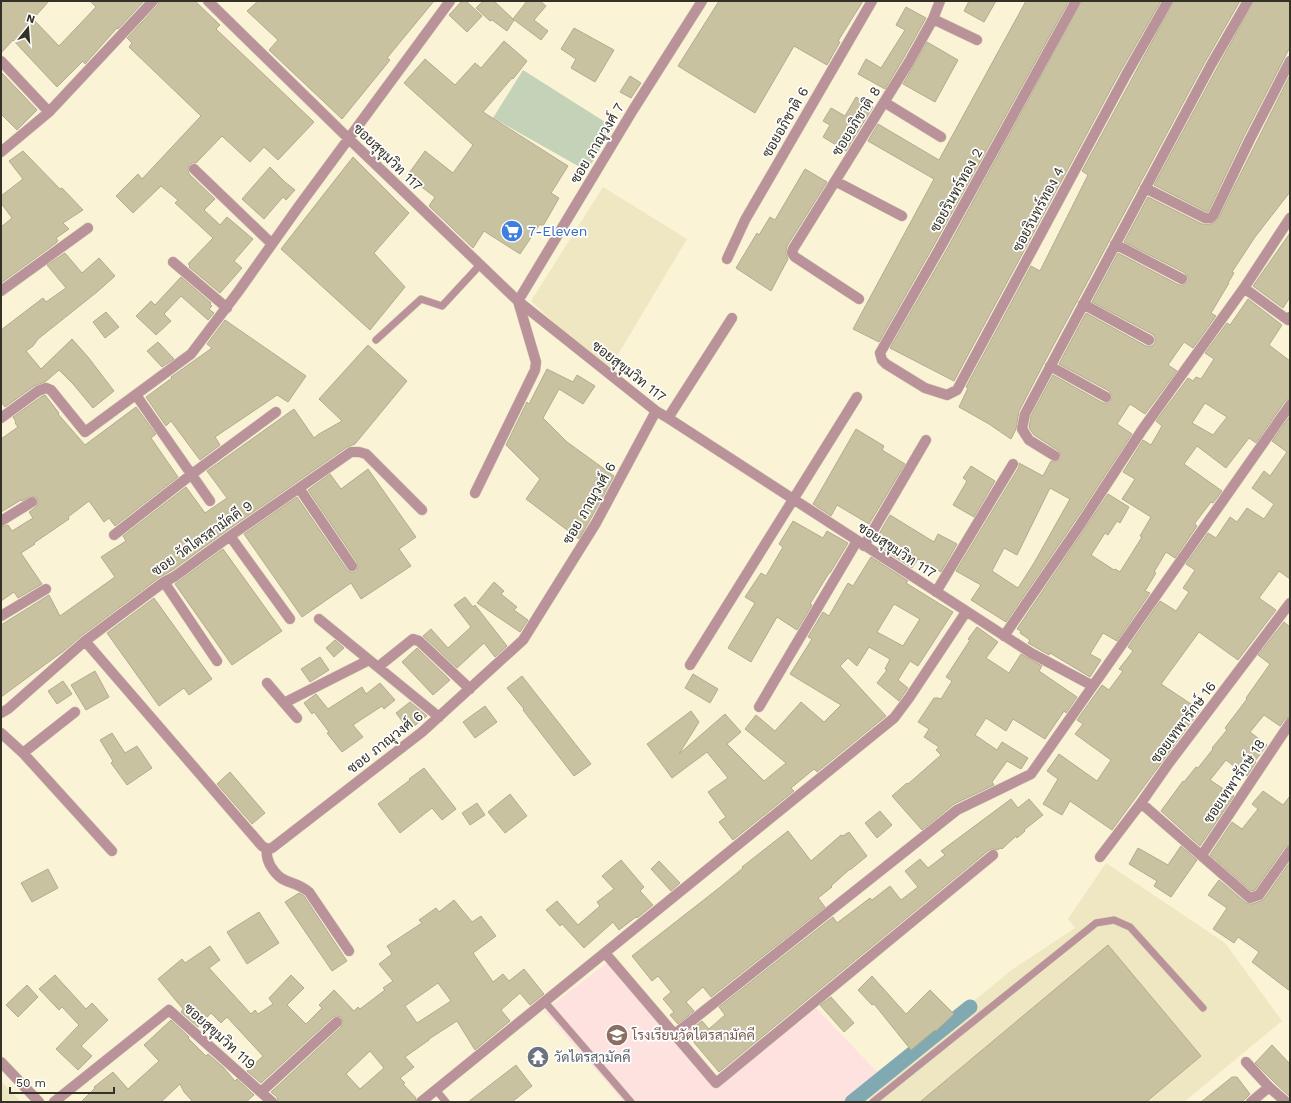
<svg xmlns="http://www.w3.org/2000/svg" width="1291" height="1103" font-family="'Work Sans',Sarabun,sans-serif">
	<style>
		.built { fill: #efe7c2 }
		.education { fill: #fde2e0 }
		.green { fill: #c4d3b7 }
		.lines { fill: none; stroke-linecap: round; stroke-linejoin: round }
		.canal { stroke: #80a9b1; stroke-width: 15 }
		.building { fill: #c9c2a1; stroke: #b2ab8f; fill-rule: evenodd }
		.lane-casing { stroke: #d6d0b6; stroke-width: 8 }
		.street-casing { stroke: #d6d0b6; stroke-width: 11 }
		.lane { stroke: #b9929a; stroke-width: 7 }
		.street { stroke: #b9929a; stroke-width: 10 }
		.labels { text-anchor: middle; dominant-baseline: central; stroke-width: 3.5; stroke-linejoin: round; paint-order: stroke }
		.street-label { font-size: 14px; fill: #343226; stroke: #fff }
		.shop-label { font-size: 14px; fill: #366cbe; stroke: #fff; text-anchor: start }
		.education-label { font-size: 14px; fill: #785e54; stroke: #fff; text-anchor: start }
		.worship-label { font-size: 14px; fill: #5b616d; stroke: #fff; text-anchor: start }
	</style>
	<rect width="100%" height="100%" fill="#faf3d6"/>
	<path class="built" d="M603,187L687,239L607,373L531,301Z
		M1106,863L1225,943L1282,1021L1184,1102H849L1013,969L1075,928L1068,919Z
		M1,1081L21,1102H1Z"/>
	<path class="education" d="M607,963L717,1089L816,1008L881,1076L849,1102H624L544,1011Z"/>
	<path class="green" d="M523,70L613,127L587,171L493,118Z"/>
	<g class="lines">
		<path class="canal" d="M852,1102L970,1007"/>
	</g>
	<path class="building" d="M1,1H49L33,19L59,46L96,7L90,1H144L118,29L117,28L85,64L83,61L57,87L13,40L1,53Z
		M159,1H195L220,25L216,29L314,122L278,160L264,147L250,162L222,136L196,163H192L189,165L188,170L189,174L215,199L204,210L220,225L227,217L253,239L234,261L242,268L220,293L189,267L190,266L188,264L213,238L175,203L178,200L161,186L133,213L116,196L138,174L142,179L201,116L129,47L132,43L127,38L158,5Z
		M258,1H434L387,58L390,60L342,119L269,50L278,40L247,11Z
		M462,1H466L482,16L467,32L449,15Z
		M483,1H494L513,19L527,1H540L546,6L534,20L548,31L541,40L513,19L514,20L507,31L492,20L490,21L476,8Z
		M719,1H863L838,41L840,42L827,65L794,46L755,113L678,66Z
		M969,1H996L984,22L964,11Z
		M1026,1H1069L934,245L879,342L853,329L934,179L868,141L878,124L939,160Z
		M1082,1H1161L1120,72L954,381L890,348L946,251Z
		M1174,1H1240L1205,62L1044,363L1019,411L1016,429L1011,439L989,424L959,407L968,388L966,387L1031,266L1040,271L1088,175L1082,171Z
		M1254,1H1290V47L1244,136L1208,212H1207L1154,185L1217,68Z
		M906,7L926,18L903,59L885,89L858,74L866,59L881,68L905,30L896,25Z
		M574,28L614,50L595,82L571,68L576,59L561,49Z
		M504,41L527,61L513,79L512,78L483,112L568,166L551,193L559,198L543,226L540,224L520,254L484,231L473,248L429,206L435,197L407,176L425,151L453,173L473,145L404,83L425,59L455,85L475,63L481,68Z
		M927,42L958,60L935,102L903,84Z
		M1,72L37,110L17,130L1,114Z
		M1290,75V192L1255,237L1232,272L1234,273L1228,283H1229L1211,313L1216,316L1193,348L1184,342L1168,365L1177,371L1145,414L1130,404L1117,424L1132,434L1075,521L1006,622L971,600L981,585L956,571L1019,467V463L1043,476L1051,461L1055,462L1061,459V456L1059,451L1034,435L1029,428L1031,416L1053,375L1103,403H1106L1111,400L1112,396L1109,391L1059,364L1086,313L1146,346H1152L1155,343V337L1152,334L1092,302L1118,253L1179,285H1183L1188,282V278L1185,273L1124,242L1148,197L1202,224H1210L1217,221ZM1050,488L1070,499L1034,563L1018,588L992,571L1004,548L1017,555Z
		M630,76L641,83L631,98L620,92Z
		M856,97L873,107L846,151L823,137L830,125L823,121L831,108L845,116Z
		M23,151L60,189L62,188L83,210L63,223L69,229L56,238L58,241L56,243L1,283V227L12,218L1,203V196L23,179L9,161Z
		M353,157L409,213L374,253L405,287L370,330L281,249Z
		M270,167L285,182L295,190L286,200L283,197L264,219L242,199Z
		M805,169L827,182L787,246L786,254L788,259L771,291L736,268L757,233L759,235L770,217L775,220Z
		M1290,233V297L1283,308L1253,286Z
		M65,253L82,273L99,258L115,276L97,292L38,339L33,346L26,351L41,369L72,339L88,357L114,391L93,408L73,384L59,370L45,382L34,386L5,407L1,402V330L43,298L46,302L66,288L47,265Z
		M181,277L211,303L210,304L212,306L209,309L214,313L208,320L181,296L164,314L171,321L156,335L136,316L151,301L155,305Z
		M1248,299L1282,325L1269,345L1290,361V399L1285,401L1256,443L1249,438L1226,468L1197,446L1184,464L1222,491L1213,503L1211,502L1195,523V524L1197,526L1175,558L1166,552L1154,572L1156,573L1145,591L1150,593L1117,641L1103,633L1090,654L1101,660L1090,677L1050,653L1049,655L1028,643L1030,640L1020,633L1021,631L1017,629L1108,494L1129,507L1120,523L1117,521L1108,535L1105,533L1091,555L1114,570L1115,569L1120,572L1142,537L1140,536L1151,517L1122,499L1135,479L1123,472L1143,440L1151,445L1162,426L1156,421L1188,378L1193,381L1196,377L1201,379L1214,359L1205,353L1227,323L1230,325ZM1205,403L1227,417L1213,435L1192,423Z
		M106,312L119,327L105,338L93,322Z
		M225,320L306,376L288,402L277,395L267,402L215,437L220,445L200,460L171,421L166,426L146,397L172,378L171,377L212,348L207,344Z
		M158,342L174,359L162,367L147,351Z
		M368,345L407,381L355,444L347,447L226,531L171,571L160,577L81,636L65,650L1,697V625L49,595L60,616L115,577L101,557L126,541L123,536L186,487L205,513L227,498L207,471L294,409L314,438L319,434L342,421L319,399Z
		M547,369L573,382L577,375L595,386L583,404L559,389L543,418L567,442L614,476L590,520L579,539L526,499L540,479L506,445L527,402L529,404Z
		M45,395L59,413L58,414L85,445L136,407L156,434L151,438L178,477L115,526L109,518L104,522L89,501L68,517L69,519L34,543L35,544L21,553L42,584L18,598L14,592L1,601V527L8,525L12,531L33,518L29,512L36,507L38,502L37,498L31,496L22,501L21,500L1,512V439L18,427L15,423L16,422L13,417L41,397Z
		M1290,416V579L1279,571L1259,598L1276,610L1238,660L1199,632L1161,684L1200,710L1112,830L1070,801L1062,815L1043,804L1058,779L1047,771L1059,754L1097,781L1111,760L1075,734L1083,724L1077,720L1102,685L1109,690L1123,671L1119,669L1133,651L1128,647L1160,601L1176,611L1189,592L1183,588L1195,570L1186,564L1208,533L1216,538L1230,517L1237,522L1247,508L1264,519L1274,504L1252,488L1264,471L1270,476L1287,452L1272,441Z
		M856,429L884,446L882,450L905,464L869,524L837,505L831,516L813,504Z
		M971,466L995,481L974,517L953,505L967,481L963,478Z
		M368,469L416,537L399,549L411,566L361,599L351,583L302,617L244,534L297,497L347,570L350,572H355L358,568L357,562L308,490L330,474L341,489Z
		M890,515L934,542L938,534L957,544L941,572L918,559L912,568L878,546L879,544L875,541Z
		M793,521L823,538L827,531L848,543L830,573H829L810,604L812,605L797,630L777,617L751,662L728,648L755,603L745,597L761,573L766,576L783,547L779,544Z
		M223,549L282,631L232,665L175,584Z
		M871,557L908,581L906,583L953,612L918,666L910,661L898,680L908,688L899,701L877,683L887,670L885,669L890,659L869,647L857,666L848,658L840,666L886,716L817,772L814,769L791,788L794,791L733,840L719,822L726,817L708,792L728,778L707,752L672,778L647,744L691,711L699,722L679,754L725,714L741,732L727,744L764,781L786,763L745,729L756,715L775,731L801,702L824,722L841,705L790,674L812,639L808,637L823,612L829,616L848,583L853,586ZM894,604L920,619L903,646L877,632Z
		M494,582L504,591L501,594L517,607L514,610L528,620L520,632L477,603Z
		M465,597L473,607L475,605L507,646L495,657L484,643L457,668L423,636L431,629L448,648L471,627L454,605Z
		M154,598L212,679L189,695L184,688L159,706L107,633Z
		M1284,622L1290,627V717L1285,719L1280,726L1264,715L1250,732L1267,745L1255,761L1256,762L1247,776L1226,760L1210,780L1234,796L1200,846L1161,811L1183,781L1184,782L1196,767L1198,768L1213,749L1212,748L1227,730L1225,728L1247,699L1246,698L1270,664L1258,655Z
		M977,627L998,642L986,658L1009,673L1021,654L1042,666L1039,671L1077,697L1066,713L1064,711L1045,739L1013,719L1006,731L986,718L975,735L997,750L1002,742L1028,758L1021,769L1007,761L992,782L994,785L954,804L922,830L892,796L907,783L908,784L941,755L936,750L939,747L924,737L929,729L918,722L934,698H938L941,699L952,681L946,677L970,640L968,639Z
		M335,640L344,648L334,657L326,648Z
		M417,648L450,680L433,695L402,662Z
		M320,657L329,670L310,682L301,669Z
		M95,671L109,697L86,710L71,685Z
		M693,674L718,689L710,703L685,688Z
		M522,676L591,764L574,776L523,710L524,709L507,688Z
		M63,681L72,694L57,704L48,691Z
		M380,683L395,700L384,709L382,706L353,725L363,737L342,752L327,733L329,732L314,712L312,714L304,703L316,694L328,709L362,687L366,694Z
		M410,702L427,716L409,730L396,713Z
		M485,706L497,722L475,738L463,722Z
		M112,733L125,753L137,746L152,768L127,785L111,763L113,761L100,740Z
		M424,768L456,809L442,820L432,808L400,833L378,804L410,780L409,779Z
		M230,772L265,813L252,824L217,784Z
		M1263,791L1283,805L1290,796V845L1285,847L1255,890L1251,891L1210,855L1232,822L1242,829L1258,809L1252,804Z
		M510,794L527,816L505,833L488,812Z
		M1011,799L1018,808L1029,799L1043,815L1024,830L1025,831L1017,838L1016,836L1002,849L1001,848L997,850L992,849L989,850L719,1072L686,1033L702,1021L709,1029L725,1015L719,1007L833,917L837,923L853,911L870,898L872,900L890,886L901,900L918,887L905,871L920,859L928,868L945,855L941,851Z
		M477,803L485,815L470,825L462,813Z
		M880,811L892,825L877,838L865,823Z
		M788,831L811,861L841,835L843,836L849,832L867,856L850,870V869L831,886L832,887L818,898L825,907L711,997L703,987L686,1002L694,1011L678,1024L670,1015L674,1012L663,999L671,992L658,976L652,981L632,956L719,888L743,868L742,867Z
		M1181,846L1197,860L1171,897L1154,886L1157,881L1129,864L1138,848L1168,865Z
		M621,860L644,887L640,891L653,905L637,918L636,917L619,930L613,922L584,948L562,924L560,926L546,910L557,901L578,925L600,906L597,902L614,889L602,876Z
		M659,861L680,883L671,891L651,869Z
		M1290,862V991L1252,962L1259,952L1238,937L1234,943L1213,929L1227,908L1208,895L1219,880L1246,903L1252,904L1261,901L1264,899Z
		M48,869L58,888L32,902L21,883Z
		M299,893L304,896L347,961L332,971L285,902Z
		M454,900L472,922L481,916L496,936L473,953L493,982L503,974L509,981L524,969L544,994L530,1005L520,993L501,1010L510,1021L475,1050L457,1021L429,1039V1040L405,1057L414,1067L400,1078L405,1083L403,1084L416,1098L415,1102H278L277,1097L271,1092L341,1027L343,1021L341,1017L336,1016L333,1017L261,1083L247,1071L263,1056L227,1017L221,1023L211,1013L198,1027L181,1012L183,1009L158,979L182,959L185,963L210,946L220,960L209,968L251,1014L255,1010L258,1014L273,1004L269,998L291,975L304,988L287,1005L306,1024L322,1008L319,1005L334,990L354,1011L358,1007L360,1009L385,990L383,988L393,981L379,964L392,954L387,946L422,923L419,920L436,908L439,912ZM438,983L451,1001L417,1023L405,1006ZM370,1051L384,1068L360,1089L346,1074Z
		M259,912L279,943L247,964L227,932Z
		M1108,945L1201,1056L1146,1102H920Z
		M55,975L86,1009L92,1003L108,1020L81,1046L92,1056L78,1070L56,1049L79,1025L62,1007L59,1010L39,989Z
		M872,976L906,1014L930,990L954,1014L936,1031L935,1030L911,1050L874,1004L872,1005L858,990Z
		M27,985L38,997L18,1017L6,1005Z
		M831,997L854,1023L844,1032L820,1005Z
		M171,1020L189,1037L188,1038L206,1056L208,1054L223,1067L235,1081L237,1079L254,1095L246,1102H193L184,1092L180,1084L161,1102H81L95,1088L94,1087L113,1072L128,1089L159,1061L144,1045Z
		M1272,1045L1290,1064V1097L1274,1082L1255,1063Z
		M516,1065L532,1086L512,1102H468Z
		M1232,1077H1237L1250,1094L1242,1102H1201Z"/>
	<g class="lines">
		<g class="lane-casing">
			<path id="lane" d="M376,340L421,299L442,306L480,265
				M544,1001L631,1102
				M436,1090L446,1102
				M873,1102L1096,923L1114,920L1130,927L1203,1008"/>
		</g>
		<g class="street-casing">
			<path id="street" d="M208,1L349,139L518,301L656,411L668,418L1031,653L1093,686
				M1076,1L940,248L880,353L882,360L886,364L925,388L947,395L957,390L1126,75L1168,1
				M933,19L977,40
				M1,61L49,112
				M884,102L941,137
				M1,152L49,112L153,1
				M194,169L272,244
				M835,181L902,216
				M1145,188L1205,218H1210L1213,216L1250,139L1290,61
				M1115,244L1182,279
				M727,259L745,220L872,1
				M173,262L227,308
				M1244,288L1288,320L1290,317
				M1,291L88,228
				M859,299L795,257L792,253L793,249L909,62L933,19L940,1
				M1083,304L1149,340
				M1050,366L1106,397
				M136,395L210,501
				M1,418L38,391L46,388L51,390L85,432L191,354L238,292L299,206L450,1
				M668,418L732,318
				M1055,456L1029,440L1022,429L1025,414L1211,65L1248,1
				M299,488L352,566
				M475,493L535,370L536,362L518,301L633,110L702,1
				M1,521L32,502
				M114,535L192,474L276,412
				M230,536L290,619
				M864,546L926,440
				M164,582L217,661
				M936,592L1013,464
				M1,616L46,589
				M319,619L439,717
				M1004,636L1080,525L1142,430L1244,288L1290,218
				M85,641L262,846L267,849L272,848L422,732L523,640L596,523L656,411
				M690,665L857,397
				M378,667L413,639L419,641L470,689
				M267,683L284,703L369,660
				M284,703L297,718
				M759,707L857,541
				M1,713L8,709L85,641L164,582L174,577L230,536L351,452H359L366,454L422,510
				M1,733L23,753L112,851
				M23,753L75,712
				M1141,803L1250,898L1259,895L1290,851
				M267,849C266,855 267,859 270,865C283,887 292,878 309,892L349,951
				M1202,855L1290,723
				M1100,857L1141,803L1169,763L1290,603
				M605,953L716,1083L993,855
				M675,1034L957,810L1031,774L1290,405
				M1,1062L39,1102
				M1246,1062L1269,1087L1286,1102
				M261,1092L337,1022
				M54,1102L169,1010L272,1102
				M421,1102L894,718L909,698L966,612
				M1251,1102L1269,1087"/>
		</g>
		<use href="#lane" class="lane"/>
		<use href="#street" class="street"/>
	</g>
	<defs>
		<g id="supermarket-disc" transform="scale(1.15)"><circle r="9.5" fill="#3f7fe0" stroke="#fff"/><path d="M-6-5.5h2.5l.6 2H6L4.5 2H-2.5L-4.4-4H-6ZM-1.5 3.2a1.3 1.3 0 1 0 .1 0ZM3 3.2a1.3 1.3 0 1 0 .1 0Z" fill="#fff"/></g>
		<g id="school-disc" transform="scale(1.15)"><circle r="9.5" fill="#8d6e63" stroke="#fff"/><path d="M0-5L7-2L0 1L-7-2ZM-4 1L0 2.5L4 1V4Q0 6-4 4Z" fill="#fff"/></g>
		<g id="temple-disc" transform="scale(1.15)"><circle r="9.5" fill="#6b7280" stroke="#fff"/><path d="M0-6L5-2H3V0L6.5 2.5H4V6H1.5V3h-3V6H-4V2.5H-6.5L-3 0V-2H-5Z" fill="#fff"/></g>
	</defs>
	<g fill-rule="evenodd">
		<use href="#supermarket-disc" x="512" y="231"/>
		<use href="#school-disc" x="617" y="1035"/>
		<use href="#temple-disc" x="538" y="1057"/>
	</g>
	<g class="labels">
		<g class="street-label">
			<text transform="translate(856 121) rotate(-58)">ซอยอภิชาติ 8</text>
			<text transform="translate(785 122) rotate(-60)">ซอยอภิชาติ 6</text>
			<text transform="translate(597 143) rotate(-59)">ซอย ภาณุวงศ์ 7</text>
			<text transform="translate(388 157) rotate(44)">ซอยสุขุมวิท 117</text>
			<text transform="translate(956 190) rotate(-61)">ซอยรินทร์ทอง 2</text>
			<text transform="translate(1038 209) rotate(-62)">ซอยรินทร์ทอง 4</text>
			<text transform="translate(629 371) rotate(38)">ซอยสุขุมวิท 117</text>
			<text transform="translate(589 503) rotate(-60)">ซอย ภาณุวงศ์ 6</text>
			<text transform="translate(202 538) rotate(-35)">ซอย วัดไตรสามัคคี 9</text>
			<text transform="translate(897 550) rotate(33)">ซอยสุขุมวิท 117</text>
			<text transform="translate(1183 722) rotate(-53)">ซอยเทพารักษ์ 16</text>
			<text transform="translate(385 742) rotate(-38)">ซอย ภาณุวงศ์ 6</text>
			<text transform="translate(1234 781) rotate(-56)">ซอยเทพารักษ์ 18</text>
			<text transform="translate(220 1036) rotate(42)">ซอยสุขุมวิท 119</text>
		</g>
		<g class="shop-label">
			<text x="528" y="231">7-Eleven</text>
		</g>
		<g class="education-label">
			<text x="632" y="1035">โรงเรียนวัดไตรสามัคคี</text>
		</g>
		<g class="worship-label">
			<text x="554" y="1057">วัดไตรสามัคคี</text>
		</g>
	</g>
	<rect width="1291" height="1103" fill="none" stroke="#343226" stroke-width="4"/>
	<g transform="translate(28 28) rotate(17)" stroke="#ffffff" stroke-width="3" paint-order="stroke">
	<path d="M0-3L7 15L0 10L-7 15Z" fill="#343226"/>
	<text y="-6" font-size="11" font-weight="bold" text-anchor="middle" fill="#343226">N</text>
	</g>
	<path d="M10 1087v6h104v-6" fill="none" stroke="#343226" stroke-width="2"/>
	<text x="16" y="1087" font-size="12" fill="#343226" stroke="#ffffff" stroke-width="3" paint-order="stroke">50 m</text>
</svg>
